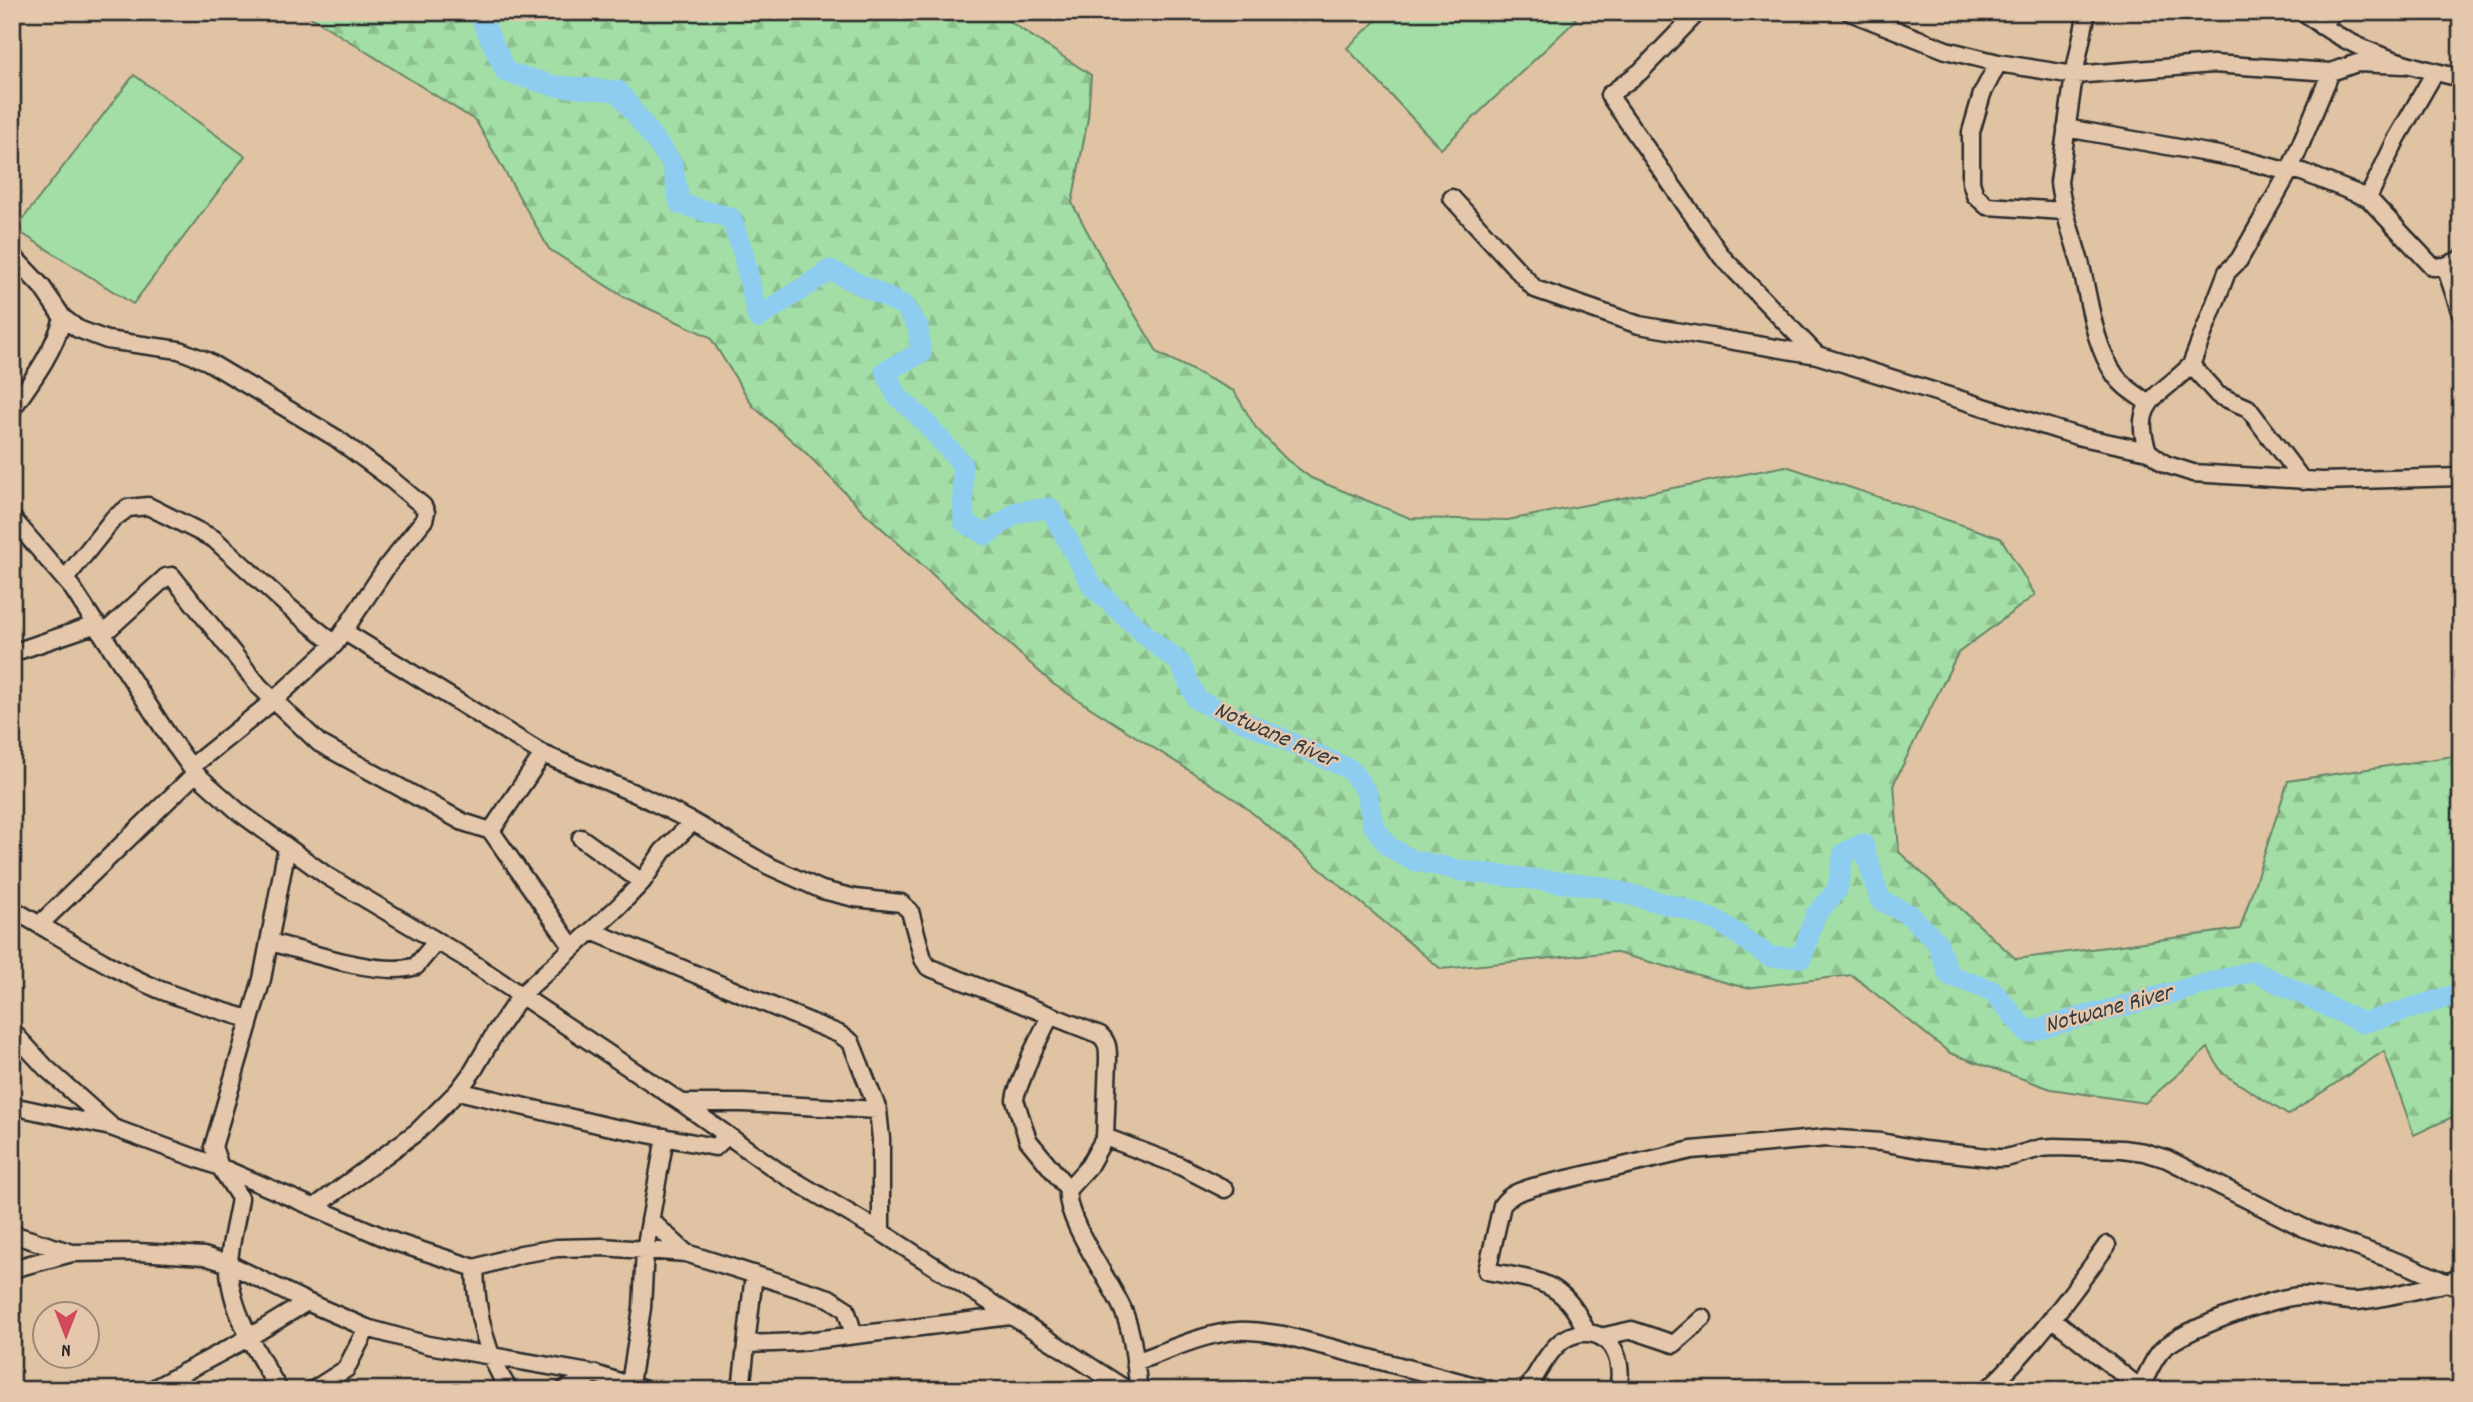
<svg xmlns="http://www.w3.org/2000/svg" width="2473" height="1402" font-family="Dekko,sans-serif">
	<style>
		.green { fill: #a2dea5; stroke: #668468; stroke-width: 2 }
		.forest { fill: url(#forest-firs); stroke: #668468; stroke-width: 2 }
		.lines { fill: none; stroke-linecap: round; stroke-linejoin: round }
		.river { stroke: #8fcdf0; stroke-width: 21 }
		.minor-casing { stroke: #2b2b2b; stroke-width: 21 }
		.minor { stroke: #e5c8ac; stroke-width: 16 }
		.labels { text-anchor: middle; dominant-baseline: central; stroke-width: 5; stroke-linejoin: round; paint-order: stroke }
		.water-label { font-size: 24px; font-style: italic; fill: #353b3f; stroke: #e5c8ac }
	</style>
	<defs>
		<pattern id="forest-firs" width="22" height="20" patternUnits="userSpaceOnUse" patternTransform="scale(1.75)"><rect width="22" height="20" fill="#a2dea5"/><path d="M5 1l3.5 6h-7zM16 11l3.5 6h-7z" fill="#8cbf8e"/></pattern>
	</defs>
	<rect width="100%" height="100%" fill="#e0c3a3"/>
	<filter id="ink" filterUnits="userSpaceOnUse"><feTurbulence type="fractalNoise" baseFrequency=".0143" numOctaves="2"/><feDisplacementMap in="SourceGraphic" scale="14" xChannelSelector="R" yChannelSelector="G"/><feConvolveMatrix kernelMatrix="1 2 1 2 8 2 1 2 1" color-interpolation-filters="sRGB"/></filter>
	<g filter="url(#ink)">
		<path class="green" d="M1385,12H1568L1576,20L1441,149L1347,48Z
			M134,75L245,156L133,304L15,229Z"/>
		<path class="forest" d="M303,12H995L1091,75L1088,118L1072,203L1108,270L1158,353L1234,391L1256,428L1286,459L1311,478L1410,518L1508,520L1786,466L2001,538L2035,595L1958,653L1894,783L1899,852L2016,959L2240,929L2288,781L2461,755V1113L2414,1135L2384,1051L2288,1115L2222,1073L2208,1048L2145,1103L2051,1089L1950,1053L1852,975L1746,988L1613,952L1441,969L1239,802L1053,684L866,514L807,454L753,406L710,337L624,297L549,249L476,121Z"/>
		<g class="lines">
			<path class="river" d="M478,12L506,72L555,86L618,91L672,163L680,204L731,218L743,253L758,318L830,270L903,305L918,326L921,353L885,371L897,396L924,421L962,464L964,522L986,535L1017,512L1050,508L1093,587L1156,644L1180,663L1197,700L1351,770L1367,793L1373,825L1388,846L1412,860L1463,871L1601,887L1682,908L1720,922L1770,957H1802L1815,916L1837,890L1844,853L1863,844L1880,900L1910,915L1937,942L1949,975L1993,991L2027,1032L2253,971L2363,1023L2461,993"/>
			<g class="minor-casing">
				<path id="minor" d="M1698,12L1640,72L1609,95L1722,257L1817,355L2077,436L2148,451L2165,464L2193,473L2322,481L2461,477
					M1850,12L1946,50L1998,63L2074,75L2213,64L2331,72L2357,63L2404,65
					M2087,12L2074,75L2059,182C2062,211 2074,238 2081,266C2090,302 2093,343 2115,375C2123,387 2136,394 2148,403
					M2304,12C2349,50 2404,65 2461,78
					M2321,26L2334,12
					M1998,63L1982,94L1971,132V182L1975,195L1987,206L2064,211
					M2066,128L2241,159L2289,172L2297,170L2368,198L2397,138L2435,72
					M1452,198L1535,289L1639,325L1817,355
					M2368,198L2433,267L2445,266L2461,259
					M12,255L42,287L63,318L78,329L107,340L179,350L207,361L336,438L386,475L423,506L426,512L424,520L388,565L335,644L273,701L191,767
					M2445,266L2461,314
					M12,409C33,379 53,353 63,318
					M2148,451C2130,401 2161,396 2191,365
					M2303,481L2248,408L2218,395L2191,365L2227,272L2239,260L2289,172L2331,72
					M12,518L73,589L169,737L195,773L239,812L327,876L462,956L682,1103L778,1171L881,1232L1127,1390
					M65,579L113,519L128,508L148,506L214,539L290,608L335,644
					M345,632L543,754L643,797L693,822L769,866L822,890L855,898L901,903L910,911L923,959L928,967L1100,1035C1108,1042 1108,1049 1108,1059L1105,1137L1089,1166L1068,1189
					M103,634L166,577L172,576L259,686L319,743L463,822L491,831L573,948
					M12,653L97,624
					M491,831L543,754
					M581,838L642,882
					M12,909C60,936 107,967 158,989C188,1001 218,1010 249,1019
					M40,924L196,773
					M592,931L839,1034L851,1042L878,1110L881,1139V1232
					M270,942C305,951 382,978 416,966L437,941
					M1050,1016L1031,1055L1016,1094L1015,1100L1028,1140L1068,1189C1063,1218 1111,1281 1123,1310C1134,1336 1135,1363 1139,1390
					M12,1031L46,1068L110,1125
					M458,1091L606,1126L715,1147L727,1136
					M682,1103H743L878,1110
					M12,1106L111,1127L220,1167L395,1242L475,1268L521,1254L557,1248L602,1247L645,1250L686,1253L829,1298L846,1309L854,1335
					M1105,1137L1178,1165L1225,1189
					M315,1207L418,1131L458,1091L473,1071L495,1033L521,995L618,907L642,882L663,851L693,822
					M650,1220L686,1253
					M12,1234L72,1253L138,1252L204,1256L229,1264L307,1302L367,1328L428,1345L595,1374L645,1390
					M475,1268C476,1312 485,1353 509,1390
					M12,1269L72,1253
					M2053,1319L2140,1388
					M1587,1333C1564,1279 1538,1281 1487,1271L1502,1205C1510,1194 1520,1191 1533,1187L1692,1150L1826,1138L1881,1142L1924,1150L1997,1158H2006L2041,1148L2055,1147L2122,1149L2144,1152L2167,1159L2304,1228L2409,1266L2461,1289
					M1605,1336L1632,1330L1674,1344L1703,1318
					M747,1344L799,1342L1010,1316
					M1135,1362C1168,1351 1203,1333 1238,1331C1253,1330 1268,1333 1283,1335L1490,1390
					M630,1384L642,1308L645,1250L665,1137
					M151,1390L248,1338L307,1302
					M279,1390C258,1355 227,1305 229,1263C230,1242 237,1219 240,1198L220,1167L213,1147L262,979L287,847
					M313,1390L346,1369L367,1328
					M564,1390L595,1374
					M741,1390L754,1274
					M1527,1390C1537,1374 1548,1351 1563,1340C1570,1335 1581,1332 1589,1333C1617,1337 1623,1366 1618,1390
					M1987,1390C2034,1346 2070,1296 2107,1245
					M2139,1390C2146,1378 2151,1363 2160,1352C2176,1331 2272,1298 2299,1296C2318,1294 2338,1302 2358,1301C2388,1298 2419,1289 2448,1283L2461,1276"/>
			</g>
			<use href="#minor" class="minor"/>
		</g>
	</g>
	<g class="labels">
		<g class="water-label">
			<text transform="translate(1275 736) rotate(24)">Notwane River</text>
			<text transform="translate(2109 1010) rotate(-15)">Notwane River</text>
		</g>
	</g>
	<rect width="2473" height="1402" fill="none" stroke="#e5c8ac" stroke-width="42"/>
	<rect x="21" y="21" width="2431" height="1360" fill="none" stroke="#2b2b2b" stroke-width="2.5" filter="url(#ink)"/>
	<g transform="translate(66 1335) rotate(180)"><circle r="33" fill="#e5c8ac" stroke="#9b8978" stroke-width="2"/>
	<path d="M0-5L12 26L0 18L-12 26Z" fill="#d1495b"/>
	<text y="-10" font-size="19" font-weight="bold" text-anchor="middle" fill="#2b2b2b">N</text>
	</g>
</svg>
